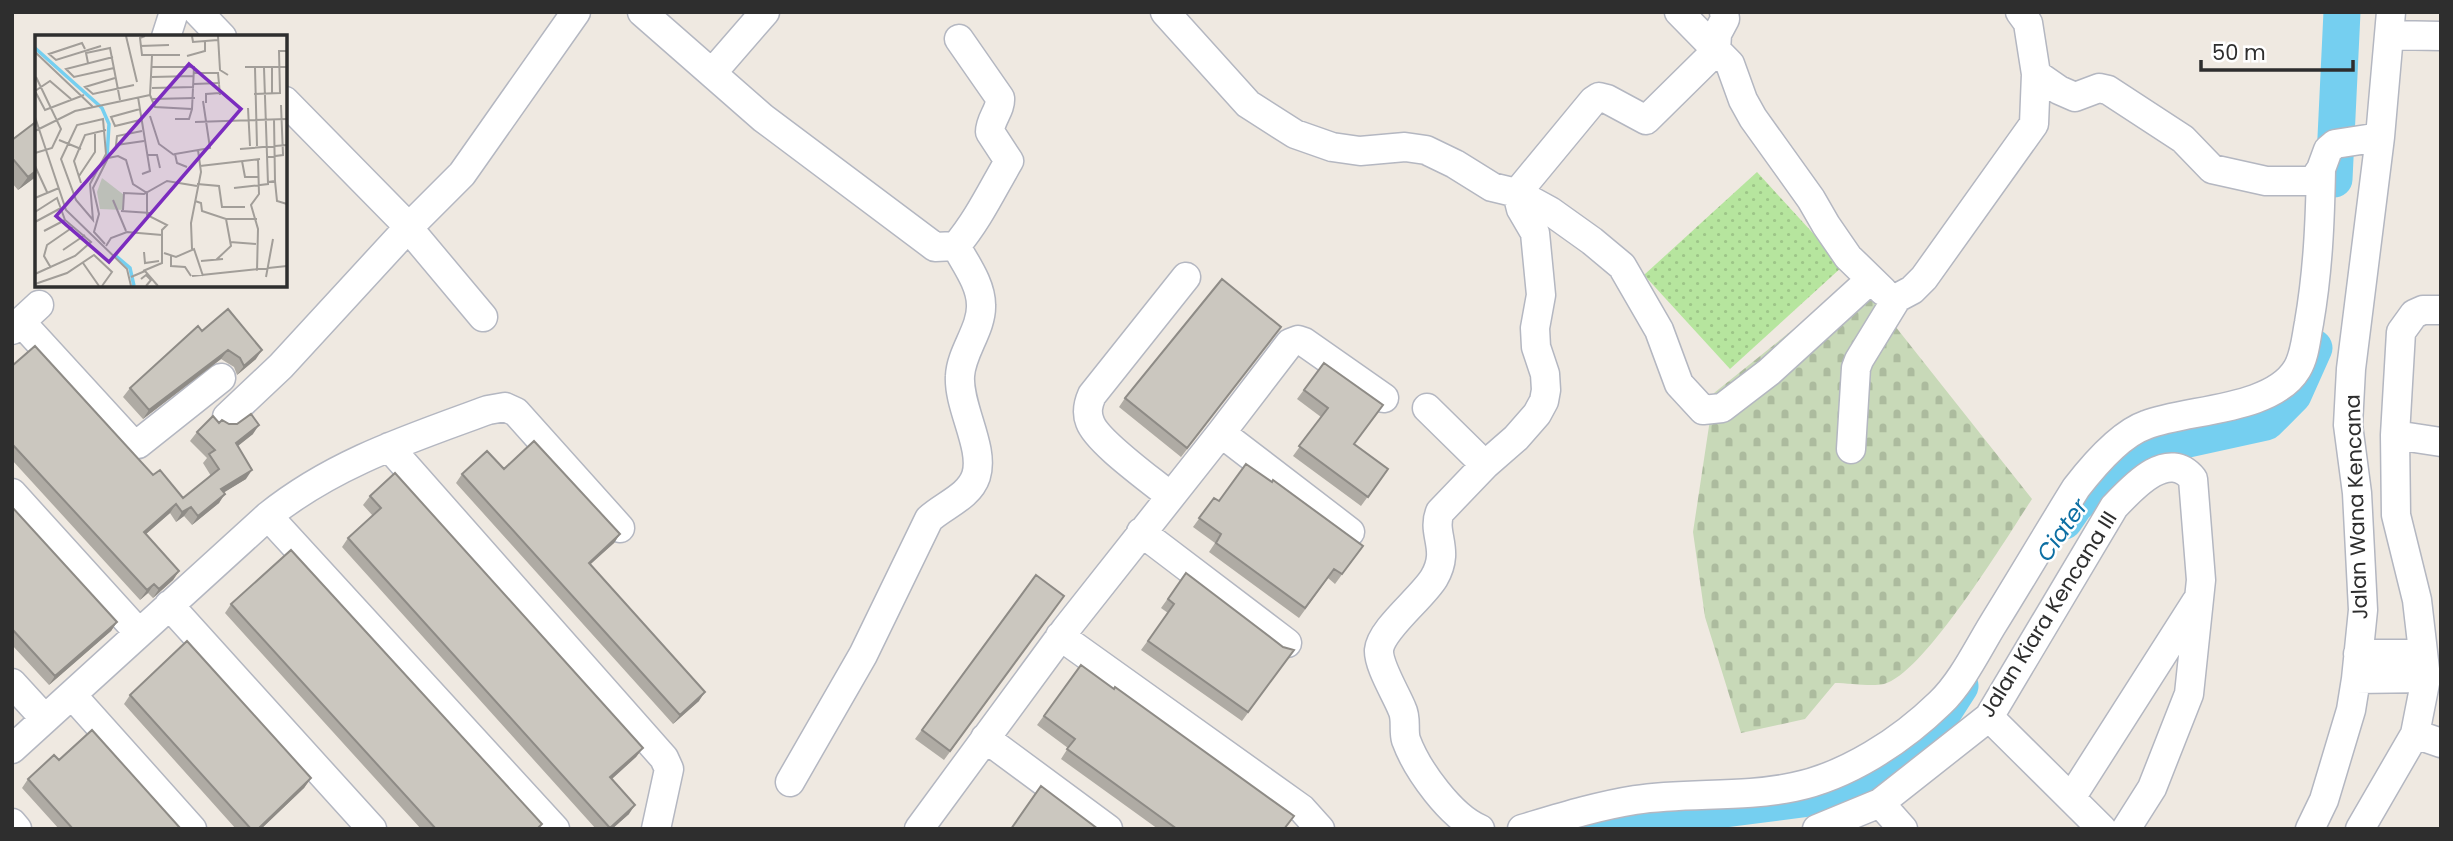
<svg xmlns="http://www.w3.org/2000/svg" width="2453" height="841" font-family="Poppins,sans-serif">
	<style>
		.grass { fill: url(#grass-dots) }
		.cemetery { fill: url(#cemetery-stones) }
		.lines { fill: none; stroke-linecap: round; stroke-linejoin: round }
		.river { stroke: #75cff0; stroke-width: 37 }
		.minor-casing { stroke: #b4b7c1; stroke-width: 31 }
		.minor { stroke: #fff; stroke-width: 28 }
		.wall { fill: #afaba4 }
		.shaded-wall { fill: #8e8b86 }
		.building { fill: #cbc7bf; stroke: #8e8b86; stroke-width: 2 }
		.labels { text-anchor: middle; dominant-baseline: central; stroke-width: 5; stroke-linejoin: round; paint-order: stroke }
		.street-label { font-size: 21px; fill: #2e2e2e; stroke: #fff }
		.water-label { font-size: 23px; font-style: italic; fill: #0d6fa3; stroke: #fff }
		.inset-river { fill: none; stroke: #75cff0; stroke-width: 3.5 }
		.inset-road { fill: none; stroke: #a29e99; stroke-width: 2 }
		.view { fill: #7b2cbf; fill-opacity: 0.15; stroke: #7b2cbf; stroke-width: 3.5 }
		.inset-edge { fill: none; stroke: #2e2e2e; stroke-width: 3.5 }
	</style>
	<defs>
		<pattern id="grass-dots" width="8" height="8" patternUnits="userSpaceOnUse" patternTransform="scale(1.75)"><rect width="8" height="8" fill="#b6e59e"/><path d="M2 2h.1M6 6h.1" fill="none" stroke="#9dc588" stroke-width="1.8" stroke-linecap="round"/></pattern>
		<pattern id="cemetery-stones" width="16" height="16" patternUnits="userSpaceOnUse" patternTransform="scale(1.75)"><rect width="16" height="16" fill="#c8d9b8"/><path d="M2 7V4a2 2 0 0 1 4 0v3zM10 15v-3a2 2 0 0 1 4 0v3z" fill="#acbb9e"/></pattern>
	</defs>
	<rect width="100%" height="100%" fill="#efe9e1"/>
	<path class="grass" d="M1757,172L1843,266L1730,369L1644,275Z"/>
	<path class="cemetery" d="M1857,278L2032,499C2007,537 1924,674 1884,684C1872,687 1848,683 1835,683L1805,719L1741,733L1705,617L1693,532L1714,393Z"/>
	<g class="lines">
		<path class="river" d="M2334,179L2342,12
			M2064,521L2075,505L2116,466L2152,447L2266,422L2293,395L2314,348
			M1567,829L1810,798L1919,750L1960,686"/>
		<g class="minor-casing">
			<path id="minor" d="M198,12L222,37
				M642,12L763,118L935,247L956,246C978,220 992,190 1009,161L990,132C990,119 1001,110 1000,98L959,39
				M1165,12L1248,104L1295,134L1332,147L1360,151L1405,147L1426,150L1455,164L1492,187L1517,193L1550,211L1592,241L1622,266L1659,330L1679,384L1703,410L1722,408L1769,372L1870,280
				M1679,12L1730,64L1743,100L1753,118L1811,199L1826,225L1848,257L1883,291
				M2020,12L2028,23L2036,74L2059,90L2075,97L2099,88L2108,90L2183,139L2212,169L2266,181H2308L2315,178L2321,169L2328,150L2335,144L2380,137
				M2389,35L2441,36
				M166,37L174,12
				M712,73L765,12
				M285,101L400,218L483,317
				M21,322L131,442L138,444L221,378
				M12,330L39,305
				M1427,408L1485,465
				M227,417L281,366L408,228L462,174L576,12
				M1221,433L1350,532
				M2395,435L2441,442
				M389,447L664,758L669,769L656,829
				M1851,449L1856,368L1859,360L1897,298L1912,290L1924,278L2034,124L2036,74
				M12,493L139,633
				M1170,496C1151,480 1097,442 1090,422C1086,412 1088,404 1092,395L1186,277
				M268,516L555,829
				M1141,532L1287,643
				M169,605L372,829
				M1060,636L1302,809L1320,829
				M2358,654H2423
				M2356,679L2426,678
				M12,683L45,719
				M72,695L192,829
				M1989,717L2102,829
				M2415,734L2441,743
				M985,738L1108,829
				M12,749L268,516C334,463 409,439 488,410L505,407L516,412L620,528
				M790,782L863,655L929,519C944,505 969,497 976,476C985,448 958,407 960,376C961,352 982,329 981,305C981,284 965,263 956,246
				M2071,798L2196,602
				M1880,803L1903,829
				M12,823L17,829
				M919,829L1066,629L1221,433L1290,343L1298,340L1304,342L1384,398
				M1480,829C1451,817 1417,770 1406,740C1403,730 1407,719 1402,709C1396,694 1378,665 1379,650C1381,629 1422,598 1434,578C1451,549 1431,534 1440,512L1485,465L1516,438L1537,414L1544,401L1546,390L1545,374L1536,347L1535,328L1541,295L1535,233L1521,209L1517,193L1593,101L1599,97L1607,99L1646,120L1716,51L1717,34L1725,19L1724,12
				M1522,829C1559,818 1597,806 1635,800C1688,792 1742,798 1794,787C1847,776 1901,741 1940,703C1962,682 1977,650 1993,624C2021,579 2048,533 2076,488C2093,466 2120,434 2146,425C2187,409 2272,411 2297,369C2305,356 2306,338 2309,323C2318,271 2320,222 2321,169
				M1817,829L1880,803L1989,717L2114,507C2133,487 2168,448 2193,479L2201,580L2189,694L2152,788L2126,829
				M2310,829L2324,800L2351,710L2356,679L2363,610L2357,493L2348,425L2351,369L2380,137L2391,12
				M2360,829L2415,734L2426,678L2417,600L2396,515L2395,435L2401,332L2414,314L2423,310H2441"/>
		</g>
		<use href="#minor" class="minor"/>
	</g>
	<path class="wall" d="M37,121V176L18,190L12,183V140Z
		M1281,327L1181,457L1119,407L1125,398Z
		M202,331L256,359L237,375L234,367L221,359L143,419L123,397L130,388Z
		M1324,363L1354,444L1388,469L1361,506L1293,456L1321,417L1297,399Z
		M12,366L183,498L211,476L203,463L207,458L190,441L197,432L219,423L229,424L253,434L238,446L246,479L224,492L219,503L192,525L184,516L176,522L170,513L146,534L179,571L173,580L153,598L148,593L140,600L12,460Z
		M504,469L620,534L614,543L590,564L699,701L673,724L456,483L462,474Z
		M370,496L643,748L636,757L612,779L629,814L612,829H596L342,547L348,538L373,516L363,505Z
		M1214,498L1219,501L1363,546L1335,584L1328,578L1299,618L1209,552L1215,543L1193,527Z
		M12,507L117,622L111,631L49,685L12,645Z
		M1186,573L1283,647L1294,650L1242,721L1141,650L1168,613L1161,608Z
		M1036,575L1064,596L944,760L915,739Z
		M231,604L539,829H421L225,613Z
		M1081,665L1285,829H1158L1061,759L1068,748L1037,725Z
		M130,695L311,778L304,788L261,829H236L124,704Z
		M59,760L181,829H59L22,788L28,779Z"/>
	<path class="shaded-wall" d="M37,170V176L18,190L28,177Z
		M228,350L221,359L143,419L149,410Z
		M262,350L256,359L237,375L244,366Z
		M259,425L253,434L230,452L236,443Z
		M252,470L246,479L215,498L221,489Z
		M225,494L219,503L192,525L198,516Z
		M176,504L170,513L138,541L144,532Z
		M191,507L184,516L176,522L182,512Z
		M620,534L614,543L582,572L589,563Z
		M179,571L173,580L153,598L159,589Z
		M154,584L148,593L140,600L147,590Z
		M117,622L111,631L49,685L55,676Z
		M705,692L699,701L673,724L680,715Z
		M643,748L636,757L604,786L610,777Z
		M311,778L304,788L261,829H258Z
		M635,805L629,814L612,829H609Z"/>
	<path class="building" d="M37,121V170L28,177L12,158V140Z
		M1222,279L1281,327L1187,448L1125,398Z
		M228,309L262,350L244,366L240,358L228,350L149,410L130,388L198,326L202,331Z
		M35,346L153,475L160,470L183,498L219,469L209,454L215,450L197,432L213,416L219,423L222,420L229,424H237L251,414L259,425L236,443L252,470L221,489L225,494L198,516L191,507L182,512L176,504L144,532L179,571L159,589L154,584L147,590L12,444V366Z
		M1324,363L1383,405L1354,444L1388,469L1368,497L1299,446L1328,408L1304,390Z
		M534,441L620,534L589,563L705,692L680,715L462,474L487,451L504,469Z
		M1246,464L1272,482L1273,480L1363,546L1342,574L1334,569L1305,608L1216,543L1221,534L1199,518L1214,498L1219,501Z
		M395,473L643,748L610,777L635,805L610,828L348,538L381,508L370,496Z
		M12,507L117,622L55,676L12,629Z
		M291,550L542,824L537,829H436L231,604Z
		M1186,573L1283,647L1294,650L1248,712L1148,641L1174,604L1168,599Z
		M1036,575L1064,596L950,751L922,730Z
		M187,641L311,778L258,829H251L130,695Z
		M1081,665L1114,689L1115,687L1294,816L1284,829H1177L1067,749L1075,739L1044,716Z
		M92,730L181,829H73L28,779L54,755L59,760Z
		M1041,786L1098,829H1011Z"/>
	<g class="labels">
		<g class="street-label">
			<text transform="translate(2356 507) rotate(-92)">Jalan Wana Kencana</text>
			<text transform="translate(2048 614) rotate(-58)">Jalan Kiara Kencana III</text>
		</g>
		<g class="water-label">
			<text transform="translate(2062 530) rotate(-55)">Ciater</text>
		</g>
	</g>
	<g transform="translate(35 35)">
		<rect width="252" height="252" fill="#efe9e1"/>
		<path d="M67,143L89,160V175L65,174L62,157Z" fill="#c8d9b8"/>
		<path class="inset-river" d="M0,13L67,73L74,89L72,123M81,221L95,233L99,251"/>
		<path class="inset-road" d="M91,1L102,47M110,1L105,3L107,20H145M157,1L158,7L183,5M183,1L185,35L193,40M105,11L134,10M50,14L47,8L14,19L21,25L66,11M0,17L58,72M117,21L115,60L120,72L157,74M152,21L170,16V7M78,22L31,34L39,42L79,33M53,28L51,18L75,13L85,65M117,32H159L157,74L154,84H140M210,32H252M220,33L222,111M237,33V59M159,38H183L185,60M117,42L159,41M80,43L50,52L58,59L99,50M159,49L185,48M117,53L159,52M219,59L245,58L244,16H252M103,62L115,136L107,139M36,64L15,46L0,56L10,75L49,60M117,64L160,63M171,68V59L185,58M213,73L215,111M115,81L124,109L139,120M0,82L31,175L92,234L96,251M68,84L71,119L55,149L58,185L41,165L26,124L42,90ZM105,85L80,91L76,82L105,74M160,87L252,84M0,96L40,76L115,60M107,96L82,101L81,110L109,106M24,105L46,114M205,114L252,110M0,118L17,113L26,94L1,42M112,120H122L125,133M232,122L248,120L246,70M207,126L210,142H224M0,131L12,157M165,131L225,124M152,132L142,128L140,119L175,113L168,66M44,141L60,117V97M240,146L242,166L252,169M233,147L240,146L239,84M46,148L39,126L50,100L71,95M162,149L184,151L187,172H210M199,153L233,149L229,33M0,163L24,153M78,165L91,196M160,166L166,168L167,176L191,184H222M88,175L89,158L109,159L132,146L162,151M86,176L116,178M0,177L22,163L30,185L56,207L40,221L0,239M0,187L26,173M9,196L30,185M195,207L221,209M70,209L59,197L64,179L58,153L73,123L83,121L91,125L98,149L112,158V180L132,190L127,195V228L108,236M71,211L76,203L92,197L127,200M157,214L156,188L166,137L163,115M28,215L50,200M109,217L110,228L124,226M129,218L141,222L159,214L168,241M136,221V231L150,232L156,241M181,225L196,211L191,184M166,226L188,224M48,228L64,251M16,233L9,221L12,210L38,192M222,236L223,194L216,170L224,159L223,124M157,241L252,231M96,242L110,236L123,251M231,242L238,204M106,244L111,240L116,245L111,251M0,249L32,238L59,220L77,237L67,251"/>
		<path class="view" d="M154,29L206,74L74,227L21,181Z"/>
		<rect width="252" height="252" class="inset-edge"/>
	</g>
	<rect width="2453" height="841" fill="none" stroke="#2e2e2e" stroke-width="28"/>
	<path d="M2201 60v10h152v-10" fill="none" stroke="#2e2e2e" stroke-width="3.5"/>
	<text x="2212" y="60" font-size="21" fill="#2e2e2e" stroke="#ffffff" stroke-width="5" paint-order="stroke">50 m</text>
</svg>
